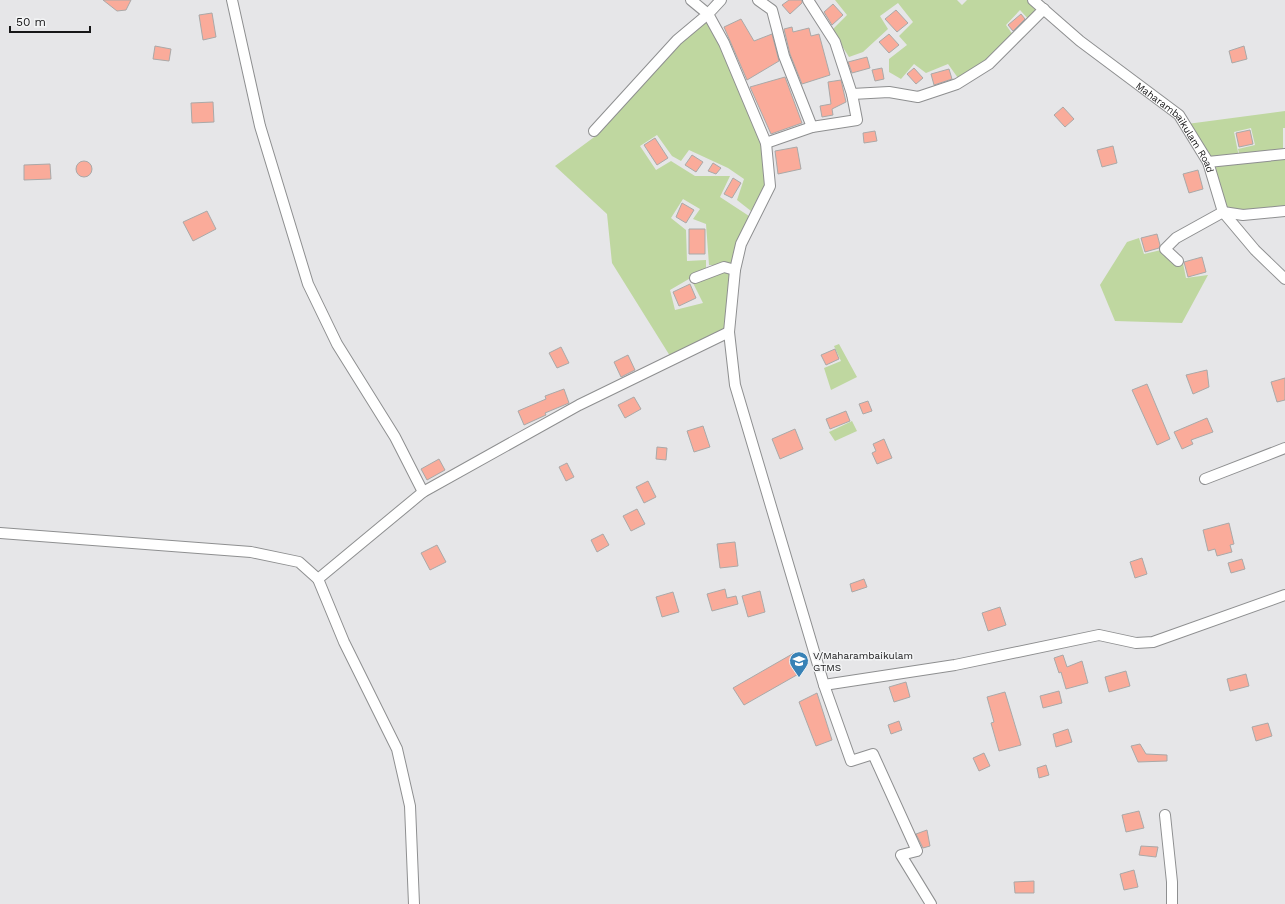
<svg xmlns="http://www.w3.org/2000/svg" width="1285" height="904" font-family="'Work Sans',sans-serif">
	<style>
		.green { fill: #bfd7a0 }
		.building { fill: #faab9a; stroke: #aaa9a8 }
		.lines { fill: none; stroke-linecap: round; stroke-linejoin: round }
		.street-casing { stroke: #8e8f90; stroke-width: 12 }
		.street { stroke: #fff; stroke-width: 10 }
		.labels { text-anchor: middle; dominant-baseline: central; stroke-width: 3; stroke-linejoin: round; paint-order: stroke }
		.street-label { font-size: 10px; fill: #171718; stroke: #f3f4f5 }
		.poi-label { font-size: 10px; fill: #171718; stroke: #f3f4f5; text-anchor: start }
	</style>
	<rect width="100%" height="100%" fill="#e6e6e8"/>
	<path class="green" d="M835,0H957L962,5L967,0H1029L1041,10L1030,21L1020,10L1006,25L1013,35L988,61L958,78L948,64L926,73L914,64L901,79L889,72V59L907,45L899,36L913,22L898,3L880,16L888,29L863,52L849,57L832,30L847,15Z
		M708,21L725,56L762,144L765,184L751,211L737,200L744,179L728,168L689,150L681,161L672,156L657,135L640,146L656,170L671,161L695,176H730L720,197L749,216L734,266L709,265L706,224L693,219L700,209L683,199L671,218L686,230L687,261L706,260V269L670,290L675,310L703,303L693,283L713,273L732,272L727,329L670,356L612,263L607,214L555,166L597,135L682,41Z
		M1285,111V128H1283V152L1240,157L1238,149L1255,145L1251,128L1234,132L1239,157L1208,160L1187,124Z
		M1285,156V210L1223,211L1210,163Z
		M1139,238L1144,254L1161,250L1177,263H1183L1186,278L1208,275L1182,323L1115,321L1100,285L1127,242Z
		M839,344L857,377L831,390L824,368L841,361L834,346Z
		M852,421L857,431L835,441L829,432Z"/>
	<path class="building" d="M103,0H131L126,10L117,11Z
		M789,0H802V3L790,14L782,5Z
		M833,4L843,15L832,25L824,12Z
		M896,10L908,23L897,32L885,19Z
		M212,13L216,37L203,40L199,15Z
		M1021,14L1025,19L1013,31L1008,25Z
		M741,19L754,41L772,34L779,61L747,80L724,27Z
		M792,27L793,32L809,28L811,36L819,34L830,75L802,84L790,54L784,29Z
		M889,34L899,45L889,53L879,42Z
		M155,46L171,49L169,61L153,59Z
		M1244,46L1247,59L1232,63L1229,51Z
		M867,57L870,68L852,73L848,62Z
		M882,68L884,79L875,81L872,70Z
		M914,68L923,78L916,84L907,74Z
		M949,69L952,79L934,85L931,74Z
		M785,77L802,123L771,134L750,87Z
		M841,80L846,102L832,109L833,115L822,117L820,106L831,104L828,82Z
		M213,102L214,122L192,123L191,103Z
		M1063,107L1074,119L1065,127L1054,115Z
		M1250,130L1253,144L1239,147L1236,133Z
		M875,131L877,141L864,143L863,133Z
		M655,138L668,158L657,165L644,145Z
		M1113,146L1117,163L1102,167L1097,150Z
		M797,147L801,169L778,174L775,151Z
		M692,155L703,162L696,172L685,165Z
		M76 169a8 8 0 1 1 16 0a8 8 0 1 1-16 0Z
		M713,163L721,168L716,174L708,171Z
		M50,164L51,179L24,180V165Z
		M1198,170L1203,189L1189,193L1183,174Z
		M733,178L741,183L732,198L724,194Z
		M682,203L694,210L686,223L676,217Z
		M207,211L216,229L193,241L183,222Z
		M689,229H705V254H689Z
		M1157,234L1160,245L1159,248L1145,252L1141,238Z
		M1202,257L1206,272L1188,277L1184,262Z
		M690,284L696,298L679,306L673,292Z
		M561,347L569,363L557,368L549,353Z
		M835,349L839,359L826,365L821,355Z
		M628,355L635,370L621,377L614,362Z
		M1207,370L1209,387L1193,394L1186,375Z
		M1285,378V400L1277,402L1271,382Z
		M1147,384L1170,439L1157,445L1132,390Z
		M564,389L569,403L545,413L546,415L524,425L518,411L546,399L545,396Z
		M634,397L641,409L625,418L618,405Z
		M868,401L872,411L863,414L859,404Z
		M846,411L850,421L830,429L826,419Z
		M1207,418L1213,432L1191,440L1193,444L1182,449L1174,432Z
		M703,426L710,447L694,452L687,431Z
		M795,429L803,449L780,459L772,439Z
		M884,439L892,458L877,464L872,453L876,451L873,444Z
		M657,447L667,448L666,460L656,459Z
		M439,459L445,470L427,480L421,469Z
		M567,463L574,477L566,481L559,467Z
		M648,481L656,497L644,503L636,487Z
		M637,509L645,524L631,531L623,516Z
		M1229,523L1234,544L1230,545L1232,552L1217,556L1215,549L1208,551L1203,530Z
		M603,534L609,545L597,552L591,540Z
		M735,542L738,566L720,568L717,544Z
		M437,545L446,562L430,570L421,553Z
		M1142,558L1147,574L1135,578L1130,562Z
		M1242,559L1245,569L1231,573L1228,563Z
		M864,579L867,587L852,592L850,584Z
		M725,589L727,598L736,596L738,604L712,611L707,594Z
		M760,591L765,612L748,617L742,596Z
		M673,592L679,612L662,617L656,597Z
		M1000,607L1006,625L988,631L982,613Z
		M794,653L802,672L744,705L733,688Z
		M1063,655L1067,667L1082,661L1088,683L1066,689L1061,672L1059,673L1054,658Z
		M1126,671L1130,686L1109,692L1105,677Z
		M1246,674L1249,686L1230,691L1227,679Z
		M906,682L910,697L894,702L889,687Z
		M1059,691L1062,703L1043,708L1040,696Z
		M1005,692L1021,745L999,751L991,723L994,722L987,697Z
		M817,693L832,740L816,746L799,702Z
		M899,721L902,730L891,734L888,725Z
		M1268,723L1272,736L1256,741L1252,727Z
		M1068,729L1072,742L1056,747L1053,734Z
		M1140,744L1146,754L1167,755V761L1138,762L1131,746Z
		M984,753L990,766L979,771L973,758Z
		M1046,765L1049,775L1039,778L1037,768Z
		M1139,811L1144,828L1126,832L1122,815Z
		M927,830L930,846L923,848L916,834Z
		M1141,846L1158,847L1156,857L1139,855Z
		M1134,870L1138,887L1124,890L1120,874Z
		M1034,881V893H1015L1014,882Z"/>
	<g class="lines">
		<g class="street-casing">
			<g id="street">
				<path d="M232,0L260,126L308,284L337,344L395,437L423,492"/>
				<path d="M721,0L708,14L724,43L766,143L770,186L741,244L735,270L729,332L735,385L824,685L851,761L873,754L917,851L901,855L931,904"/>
				<path d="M758,0L772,10L784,56L812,127"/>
				<path id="s1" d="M1033,0L1080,41L1179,115L1208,162L1223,212L1255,250L1285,279"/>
				<path d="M852,94L889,92L918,97L957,84L989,64L1044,9"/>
				<path d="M594,131L677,40L708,14L691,0"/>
				<path d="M766,143L812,127L857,120L852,94L835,42L808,0"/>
				<path d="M1208,162L1285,154"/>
				<path d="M1178,261L1165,249L1176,238L1223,212L1243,215L1285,211"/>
				<path d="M695,278L724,267L735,270"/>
				<path d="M1205,479L1285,448"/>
				<path d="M0,533L251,552L299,562L318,579"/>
				<path d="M824,685L955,665L1099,635L1136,643L1153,642L1285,595"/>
				<path d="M1165,815L1172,882V904"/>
				<path d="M414,904L410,806L397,749L344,642L318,579L423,492L579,405L729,332"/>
			</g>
		</g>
		<use href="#street" class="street"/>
	</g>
	<defs>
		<g id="school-pin" transform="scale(1)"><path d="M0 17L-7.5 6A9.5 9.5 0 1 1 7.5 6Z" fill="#3882b6" stroke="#f3f4f5"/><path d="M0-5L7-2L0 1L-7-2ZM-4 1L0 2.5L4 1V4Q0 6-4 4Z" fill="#fff"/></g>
	</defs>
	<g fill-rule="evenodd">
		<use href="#school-pin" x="799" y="661"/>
	</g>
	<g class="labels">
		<g class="street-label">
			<text stroke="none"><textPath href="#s1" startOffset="193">Maharambaikulam Road</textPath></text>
		</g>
		<g class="poi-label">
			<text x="813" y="655">V/Maharambaikulam<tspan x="813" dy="12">GTMS</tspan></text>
		</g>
	</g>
	<path d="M10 26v6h80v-6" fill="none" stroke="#171718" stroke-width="2"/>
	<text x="16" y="26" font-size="12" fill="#171718" stroke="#f3f4f5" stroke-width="3" paint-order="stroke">50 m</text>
</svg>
